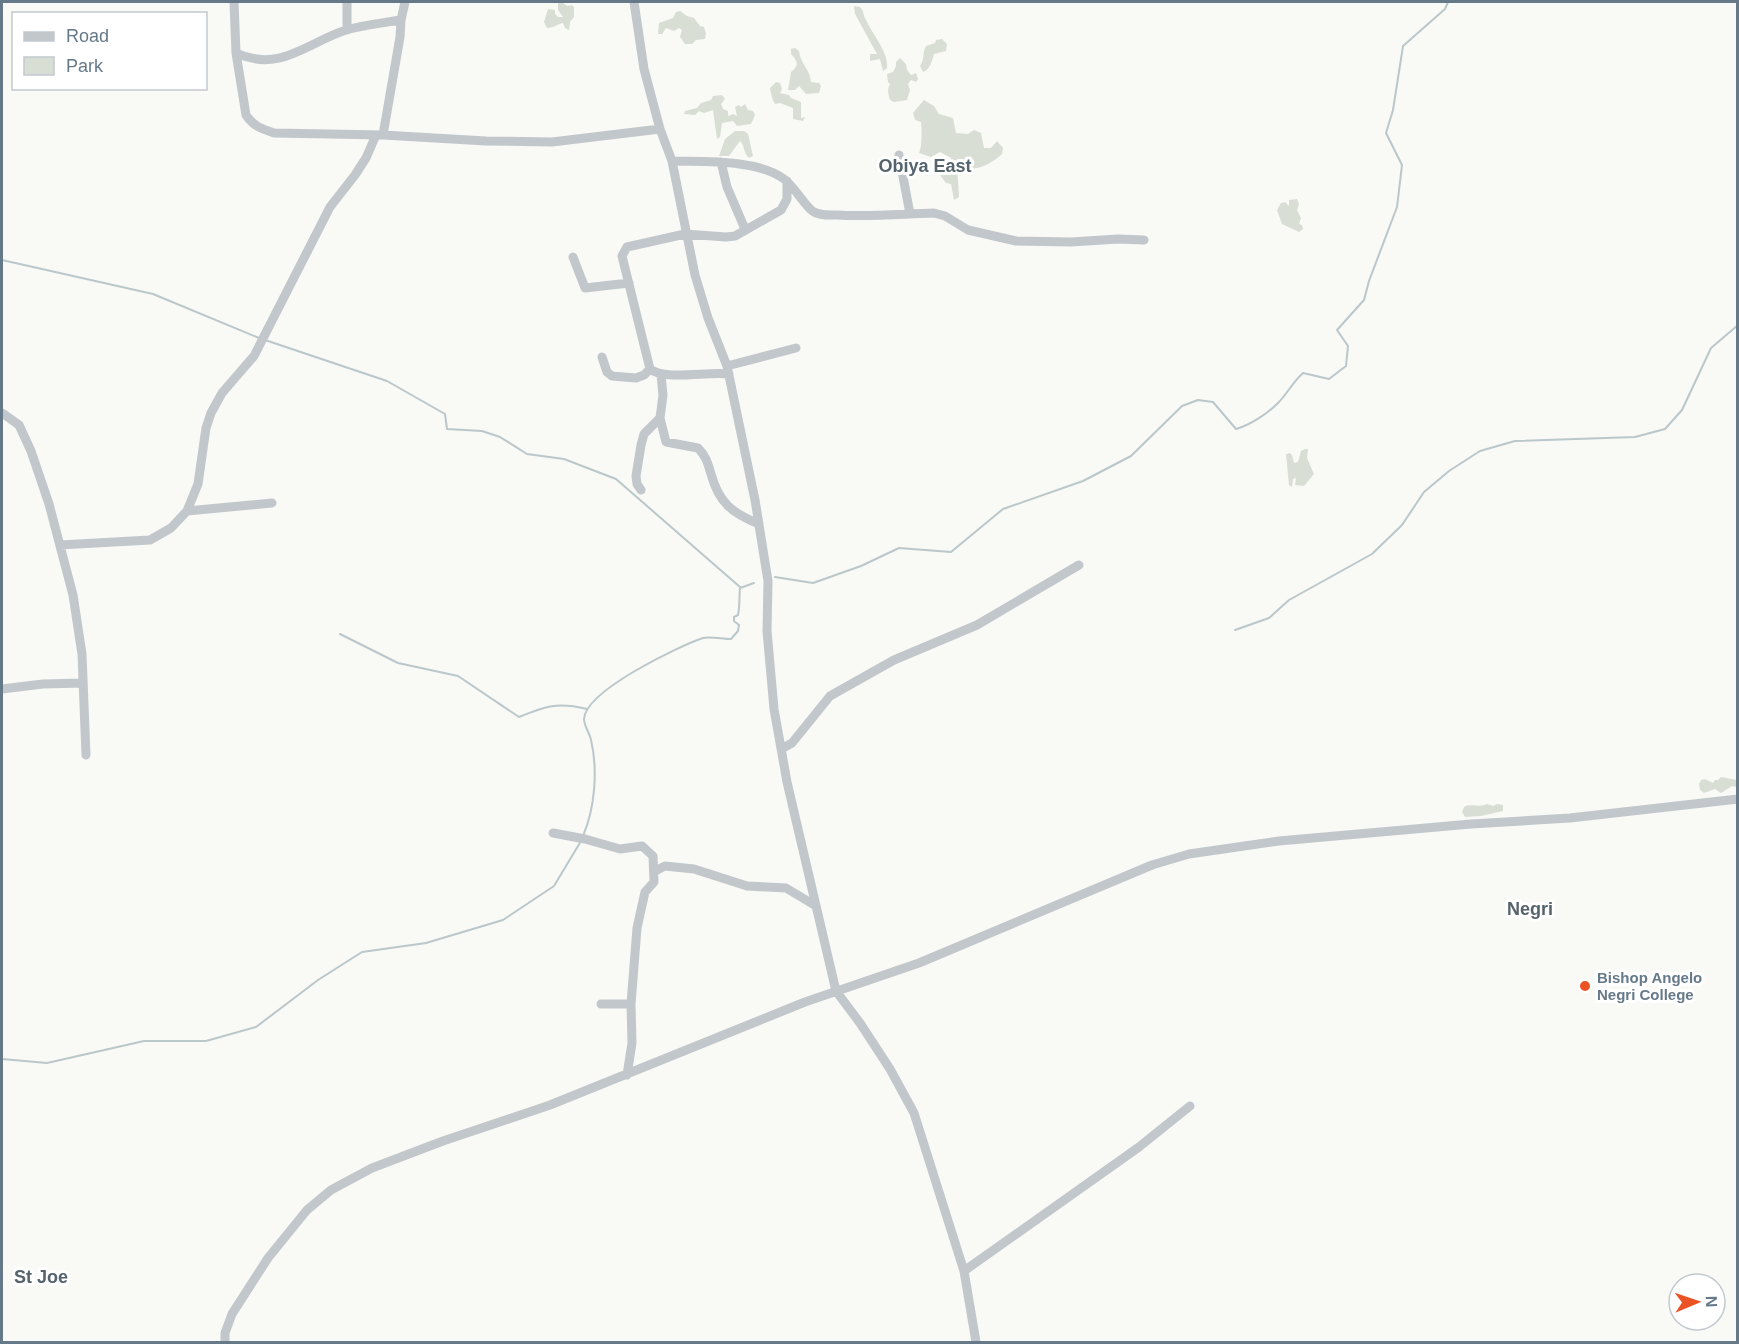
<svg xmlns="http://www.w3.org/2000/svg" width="1739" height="1344" font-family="Helvetica,sans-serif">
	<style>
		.green { fill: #d9ded5 }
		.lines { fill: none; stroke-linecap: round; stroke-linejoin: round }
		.stream { stroke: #bac7cb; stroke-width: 2 }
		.minor { stroke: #c2c7cb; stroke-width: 9 }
		.poi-dot { fill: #ec5324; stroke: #fff; stroke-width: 2 }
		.labels { text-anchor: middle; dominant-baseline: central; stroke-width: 6; stroke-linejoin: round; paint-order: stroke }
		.poi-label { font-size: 15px; font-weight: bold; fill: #667989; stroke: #fff; text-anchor: start }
		.quarter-label { font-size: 18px; font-weight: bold; fill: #55636d; stroke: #fff }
	</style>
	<rect width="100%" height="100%" fill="#f9f9f6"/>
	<path class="green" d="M558,2H562L567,6L572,5L574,7V17L570,22L569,30L565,28L563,23C557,24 554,28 547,28L544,22L548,9L555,10V14L558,17H563L558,10Z
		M854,6L860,7C864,11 863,15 866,20C872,34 889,52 887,68L883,71L880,59L870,61V54H877L855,14Z
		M680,11L687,16L694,18L700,26L704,27L706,34L705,39L696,40L692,44H685L680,37L682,30L679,28L674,31L666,28L662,34H658L659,23L673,18L676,12Z
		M942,39L947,44L946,51L934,54C932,61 930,70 923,72L920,66C925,59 922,53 926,46L935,43L936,40Z
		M795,48L799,51C800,63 810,69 811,82L819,83L821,86L819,93L806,94L799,86L795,90H788L791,72C800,66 797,60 791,54V49Z
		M900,58L906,64L907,70L911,75L916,73L918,79L916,82L911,80L908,84L910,90L907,100L894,102L890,100C888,93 887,90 890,84L888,82L887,74L893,72L896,66V62Z
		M776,82L780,83L782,89L780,93L789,95L791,98L801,102V118L805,117L803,121L793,119V108L780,103L775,104L772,98L770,88Z
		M722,95L725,99L721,104L723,109L728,111V116L733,114L737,116L735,107L739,105L741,107L745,104L748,110L753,111L755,115L751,124L737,126L733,121L722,123L720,137L717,139L713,110L704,113L699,111L695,115L684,114L685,111L697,108L701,103L711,100L713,96Z
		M924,100L934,106L939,114L953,118L956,133L968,134L974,130L981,133L984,148H991L997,141L1003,148L1002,154C992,163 973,176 961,163L957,166L959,197L954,200L951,184L946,183L940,175C946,171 951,166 951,158L940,152L931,157L919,153C922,147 922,130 921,122L915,120L913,113Z
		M735,131H744L748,134L753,156L749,158C743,153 745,145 740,141L729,156H719L725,139Z
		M1297,199L1299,204L1297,210L1301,218L1299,224L1302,225L1303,229L1299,232L1282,224L1277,210L1281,203L1285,202L1289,206V200Z
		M1305,449H1308L1307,458L1314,474L1304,486L1295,485L1296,478L1293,479L1292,487L1289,485L1286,454L1290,453L1292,455L1294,463L1298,462L1301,451Z
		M1721,777L1737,780V787L1732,786L1721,793L1715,789L1704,793L1700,790L1699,784L1701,780L1705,779L1713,783L1715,780H1718Z
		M1487,804L1493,806L1497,804L1503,805V811L1481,816L1465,817L1462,812L1464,807C1472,803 1480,808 1487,804Z"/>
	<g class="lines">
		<path class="stream" d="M2,260L153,294L259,338
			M265,340L387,381L445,414L447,429L482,431L500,437L527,454L564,459L616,479L740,587
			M775,577L813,583L861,566L899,548L951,552L1003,509L1083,481L1131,456L1182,406L1198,400L1213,402L1236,429C1250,425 1267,414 1278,403C1287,394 1292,383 1303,373L1329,379L1346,366L1348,346L1337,330L1364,300L1369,281L1397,207L1402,165L1386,133L1393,110L1403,46L1445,9L1448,2
			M1235,630L1269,618L1289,600L1372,554L1402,525L1424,492L1449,471L1480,451L1515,441L1635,437L1665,429L1682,410L1711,348L1738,325
			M340,634L398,663L458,676L519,717C546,706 557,702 587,709
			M583,836C595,808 598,770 591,740C590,734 584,726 584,719C585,691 679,646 703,638C711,636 722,639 731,639L738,631L739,625L734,621V617L738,615C740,606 739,597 740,588L754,583
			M2,1059L47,1063L144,1041H206L256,1027L318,980L362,952L426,943L503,920L554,886L581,841"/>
		<path class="minor" d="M234,2L236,53L246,115C253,126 262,129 274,133L383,135L486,141L552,142L660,129
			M347,2V30
			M634,2L644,69L660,129L672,161L695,275L708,318L727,366L755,500L768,581L767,631L774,709L787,782L836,991L860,1023L890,1069L914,1113L964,1271L976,1342
			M236,53C280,73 306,43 346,30C364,25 382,23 401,20L405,2
			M383,135L400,37L401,20
			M899,155L910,214
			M672,161C704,162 757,159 784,179C795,187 806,208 814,212C821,216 830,215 837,215C869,217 901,214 934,213L945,216L968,230L1016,241L1071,242L1118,239L1144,240
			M721,162L727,187L745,229
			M573,257L585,288L629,283
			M602,357L607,372L612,376L636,378L644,375L650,369
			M727,366L796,348
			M729,374C708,371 665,381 650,369L622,256L627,247L685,234L726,237L735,236L781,210L787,199V181
			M661,375L663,395L660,418L666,442L698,448C706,456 708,464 711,474C719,503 732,513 759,524
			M2,413L19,425L31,451L49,504L73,595L82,654L86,755
			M641,490L637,484L636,476L641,445L644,434L660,418
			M187,511L198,484L206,428L211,413L222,393L254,356L330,207L355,175L366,158L376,135
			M60,545L150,540L171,528L187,511L272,503
			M2,689L43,684L83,683
			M781,749L792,743L830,696L894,660L977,625L1079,565
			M553,833L585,839L620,849L642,846L653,856L654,882L645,892L637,928L631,1004L632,1043L627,1075
			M655,871L665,866L694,869L747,886L786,888L816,906
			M601,1004H631
			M964,1271L1139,1147L1190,1106
			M225,1342V1333L232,1314L268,1258L307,1210L331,1190L372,1168L443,1141L550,1105L805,1002L919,963L1152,865L1189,854L1279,841L1471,824L1570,818L1738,799"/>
	</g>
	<circle class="poi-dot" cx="1585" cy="986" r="6"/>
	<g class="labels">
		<g class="poi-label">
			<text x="1597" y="977">Bishop Angelo<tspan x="1597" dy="17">Negri College</tspan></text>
		</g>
		<g class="quarter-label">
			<text x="925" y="166">Obiya East</text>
			<text x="1530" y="909">Negri</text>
			<text x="41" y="1277">St Joe</text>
		</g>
	</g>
	<rect width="1739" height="1344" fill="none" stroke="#667989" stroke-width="6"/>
	<rect x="12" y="12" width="195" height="78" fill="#ffffff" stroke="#c2c9d0" stroke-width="1.5"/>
	<rect x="24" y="32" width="30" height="9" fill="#c2c7cb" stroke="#c2c9d0" stroke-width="1.5"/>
	<text x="66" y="42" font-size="18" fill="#667989">Road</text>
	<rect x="24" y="57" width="30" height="18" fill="#d9ded5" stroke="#c2c9d0" stroke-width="1.5"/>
	<text x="66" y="72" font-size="18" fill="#667989">Park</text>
	<g transform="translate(1697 1302) rotate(88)"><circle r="28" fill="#ffffff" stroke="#c2c9d0" stroke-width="1.5"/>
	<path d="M0-4.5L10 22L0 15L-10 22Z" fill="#ec5324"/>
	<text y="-9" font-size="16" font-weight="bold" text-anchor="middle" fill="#667989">N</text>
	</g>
</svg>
